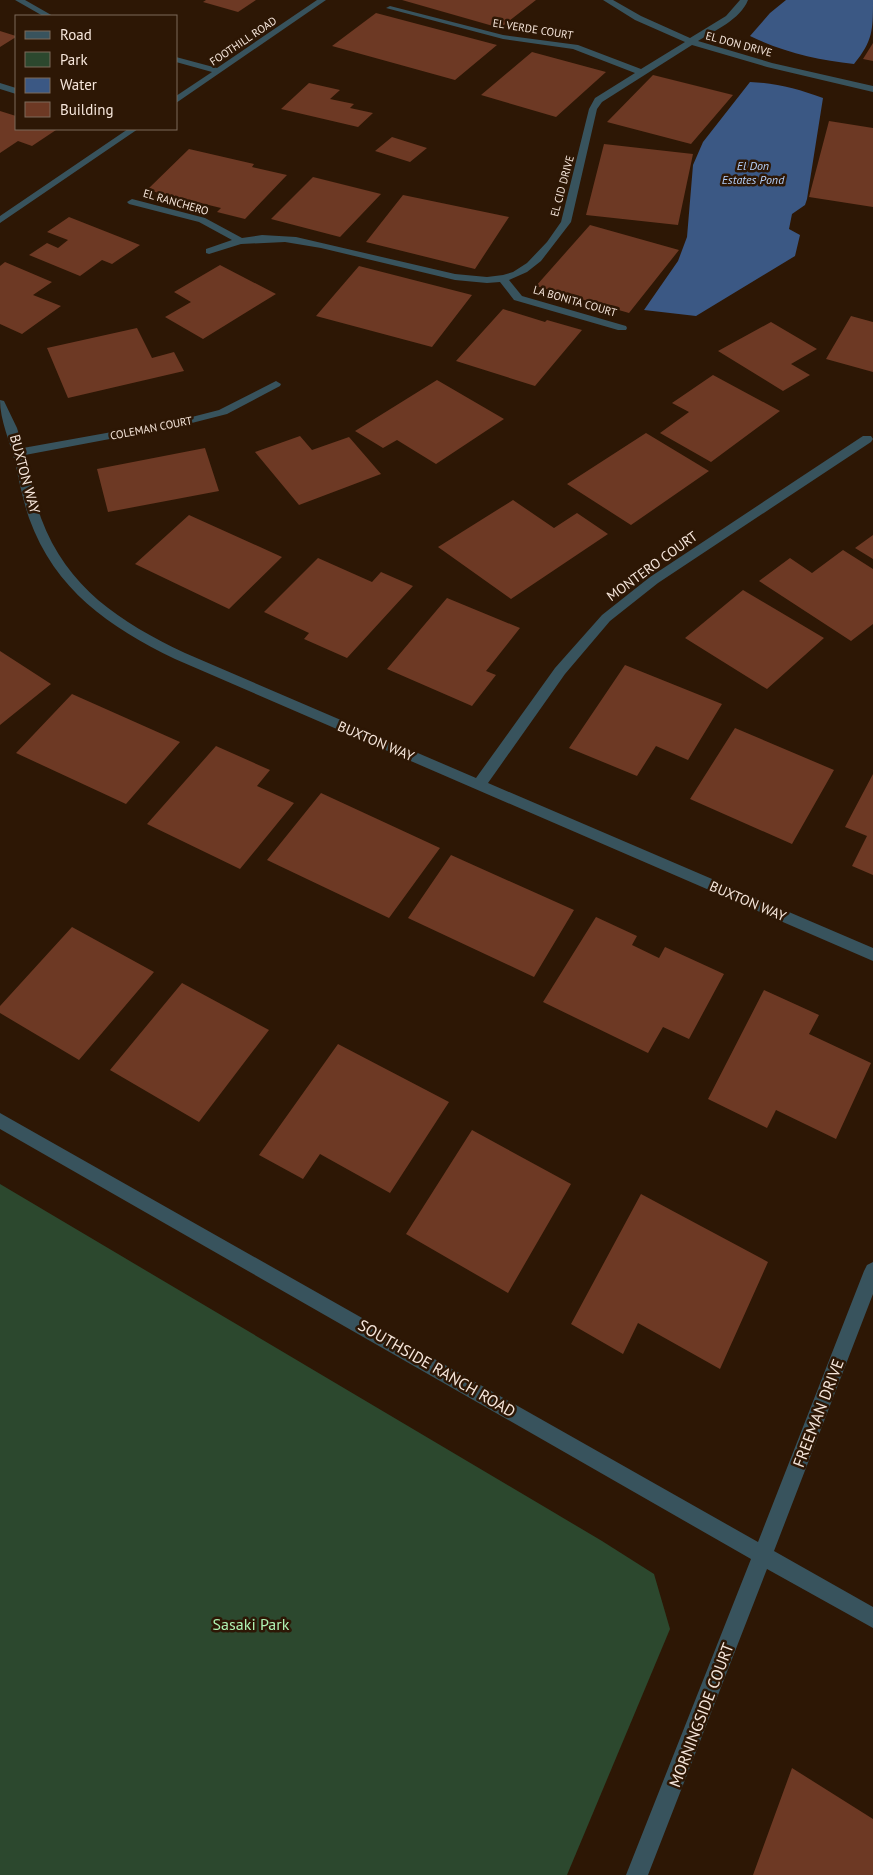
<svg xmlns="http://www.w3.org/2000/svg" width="873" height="1875" font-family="'PT Sans',sans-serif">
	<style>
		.green { fill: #2c482e }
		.water { fill: #3b5884 }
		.building { fill: #6d3924 }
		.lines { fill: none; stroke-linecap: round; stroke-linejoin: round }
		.minor { fill: #38535d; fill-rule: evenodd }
		.labels { text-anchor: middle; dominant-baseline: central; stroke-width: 5; stroke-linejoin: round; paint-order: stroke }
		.far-street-label { font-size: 11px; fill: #f6e6db; stroke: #2d1705 }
		.far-water-label { font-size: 12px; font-style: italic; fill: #b3cff9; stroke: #2d1705 }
		.street-label { font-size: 14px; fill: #f6e6db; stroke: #2d1705 }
		.near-street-label { font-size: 16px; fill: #f6e6db; stroke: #2d1705 }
		.near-park-label { font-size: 16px; fill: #aef2b2; stroke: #2d1705 }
	</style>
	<rect width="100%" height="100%" fill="#2d1705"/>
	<path class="green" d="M0,1184L602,1541L654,1574L670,1629L567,1875H0Z"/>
	<path class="water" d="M786,0H873C873,30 873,41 854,64C818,60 783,52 750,36L770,13Z
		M750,82C776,83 798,89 823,98L807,199L805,205L792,214L789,229L800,235L795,256L696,316L644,310L678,261L687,237L693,165L703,142Z"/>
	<path class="building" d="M206,0H256L238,12L203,2Z
		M402,0H536L500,28Z
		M376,13L497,45L455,80L332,46Z
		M0,31L16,36V37L0,47Z
		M873,43V61L863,59Z
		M532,52L606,72L556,117L481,95Z
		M653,75L733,95L691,144L607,122Z
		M309,83L340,90L330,99L354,104L350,108L373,113L358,127L281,109Z
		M0,111L16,116V129L56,130L32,146L18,141L0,153Z
		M829,121L873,128V207L809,197Z
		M392,137L427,148L410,162L375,151Z
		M604,144L693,154L678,225L586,215Z
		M189,149L254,164L252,167L287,175L245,219L217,212L221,208L147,190Z
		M313,177L381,194L340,237L271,219Z
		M403,195L509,217L475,269L366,242Z
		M69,217L140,245L112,264L102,260L80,276L29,255L47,243L58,248L68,240L47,232Z
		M590,225L679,250L629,313L536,286Z
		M5,262L52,282L33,295L61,306L22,334L0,324V266Z
		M220,265L276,294L203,339L165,317L191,302L174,292Z
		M359,266L472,295L432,347L316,316Z
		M503,309L545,322L547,320L582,330L535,386L456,361Z
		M851,316L873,322V372L826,359Z
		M771,322L817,349L791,364L810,375L783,391L718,351Z
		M137,328L152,358L174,352L184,371L68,398L47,348Z
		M713,375L780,411L711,462L660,433L689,412L672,403Z
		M437,380L504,419L436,464L397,440L383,448L355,431Z
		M646,433L709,471L631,525L567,484Z
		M300,436L312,450L349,437L381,474L299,505L255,452Z
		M205,448L219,491L108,512L97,469Z
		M513,500L554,528L577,513L608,534L511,599L438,547Z
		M189,515L282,557L229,609L135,564Z
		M873,535V559L855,548Z
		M843,550L873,569V624L851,641L759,581L790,558L812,573Z
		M318,558L372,582L381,572L413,586L347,658L304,639L309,633L264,612Z
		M743,590L824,638L767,689L685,638Z
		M447,598L520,628L486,671L496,675L472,706L387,669Z
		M0,651L51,684L0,725Z
		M625,665L722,704L688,760L656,746L637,776L569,748Z
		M72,694L180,742L126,804L16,753Z
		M735,728L834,770L792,844L690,799Z
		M216,746L270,770L257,786L294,803L240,869L147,824Z
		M873,774V875L852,866L867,836L845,827Z
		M321,793L440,848L389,918L267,860Z
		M451,855L574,910L534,977L408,918Z
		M596,917L637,936L632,945L659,958L665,947L724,974L689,1039L663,1027L648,1053L543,1002Z
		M72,927L154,972L79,1060L0,1013V1006Z
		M182,983L269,1030L199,1122L110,1070Z
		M764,990L819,1015L809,1034L871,1063L836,1139L776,1110L767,1128L708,1099Z
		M338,1044L449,1102L390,1193L320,1154L303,1179L259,1155Z
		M472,1130L571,1184L508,1293L406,1234Z
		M641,1194L768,1262L720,1369L638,1323L623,1354L571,1324Z
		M792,1768L873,1819V1875H753Z"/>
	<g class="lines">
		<path class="minor" d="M15,0H25L53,16H43Z
			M317,0H326L176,103V96L212,72L176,62V57L217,68Z
			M603,0H613L641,16L690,38L726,16L740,0H748C740,20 715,30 698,41L772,63L873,86V92L767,67L692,45L602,102L597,109L571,222L541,261L527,272L509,280L522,296L626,326L627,328L626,330H618L514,300L500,282L487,283L455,280L321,248L285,242L241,244L209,254L206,253V249L232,240L199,222L129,204L127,202L132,199L205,218L242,238L262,235L296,237L455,274L487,277L503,275L513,272L527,263L547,242L561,222L589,109L595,98L635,73L573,49L503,39L386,8L390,6L503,35L578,45L641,69L685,42L635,20Z
			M0,83L16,88V94L0,89Z
			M128,129H138L0,223V216Z
			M276,381L281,384L280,386L227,414L184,425L25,455C30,476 34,497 41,518C67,588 120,622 185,653L476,778L555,668L602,615L650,577L863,436H871L873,439L871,442L658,583L610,621L565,674L488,783L873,948V961L175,659C109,627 55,590 29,518C23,500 19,481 15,462C10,441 0,421 0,400L4,401L17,428L23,448L184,419L219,410Z
			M0,1113L758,1542L864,1271L867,1265L873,1262V1294L774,1551L873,1607V1628L767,1569L648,1875H626L751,1559L0,1129Z"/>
	</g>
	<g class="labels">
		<g class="far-street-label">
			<text transform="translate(533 29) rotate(9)">EL VERDE COURT</text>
			<text transform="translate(243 41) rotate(-34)">FOOTHILL ROAD</text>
			<text transform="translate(739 44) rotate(15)">EL DON DRIVE</text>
			<text transform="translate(562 186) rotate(-75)">EL CID DRIVE</text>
			<text transform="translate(176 202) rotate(16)">EL RANCHERO</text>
			<text transform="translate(575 301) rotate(16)">LA BONITA COURT</text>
			<text transform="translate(151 428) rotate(-11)">COLEMAN COURT</text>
		</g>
		<g class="far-water-label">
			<text x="753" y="165">El Don<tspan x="753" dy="14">Estates Pond</tspan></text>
		</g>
		<g class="street-label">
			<text transform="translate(25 474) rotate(75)">BUXTON WAY</text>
			<text transform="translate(652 566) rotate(-36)">MONTERO COURT</text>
			<text transform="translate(376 741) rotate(23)">BUXTON WAY</text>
			<text transform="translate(748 901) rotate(23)">BUXTON WAY</text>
		</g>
		<g class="near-street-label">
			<text transform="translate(437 1368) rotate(30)">SOUTHSIDE RANCH ROAD</text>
			<text transform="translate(818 1413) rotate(-69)">FREEMAN DRIVE</text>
			<text transform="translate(701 1715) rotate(-69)">MORNINGSIDE COURT</text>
		</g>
		<g class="near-park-label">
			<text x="251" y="1624">Sasaki Park</text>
		</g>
	</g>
	<rect x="15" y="15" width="162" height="115" fill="#2d1705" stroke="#7d6a5b"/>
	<rect x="25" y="31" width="25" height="8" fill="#38535d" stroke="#7d6a5b"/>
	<text x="60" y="40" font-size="15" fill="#f6e6db">Road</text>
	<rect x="25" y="52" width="25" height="15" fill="#2c482e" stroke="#7d6a5b"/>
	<text x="60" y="65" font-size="15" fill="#f6e6db">Park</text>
	<rect x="25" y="78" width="25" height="15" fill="#3b5884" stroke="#7d6a5b"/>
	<text x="60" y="90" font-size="15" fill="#f6e6db">Water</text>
	<rect x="25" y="102" width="25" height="15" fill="#6d3924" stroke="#7d6a5b"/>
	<text x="60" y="115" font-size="15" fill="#f6e6db">Building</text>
</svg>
